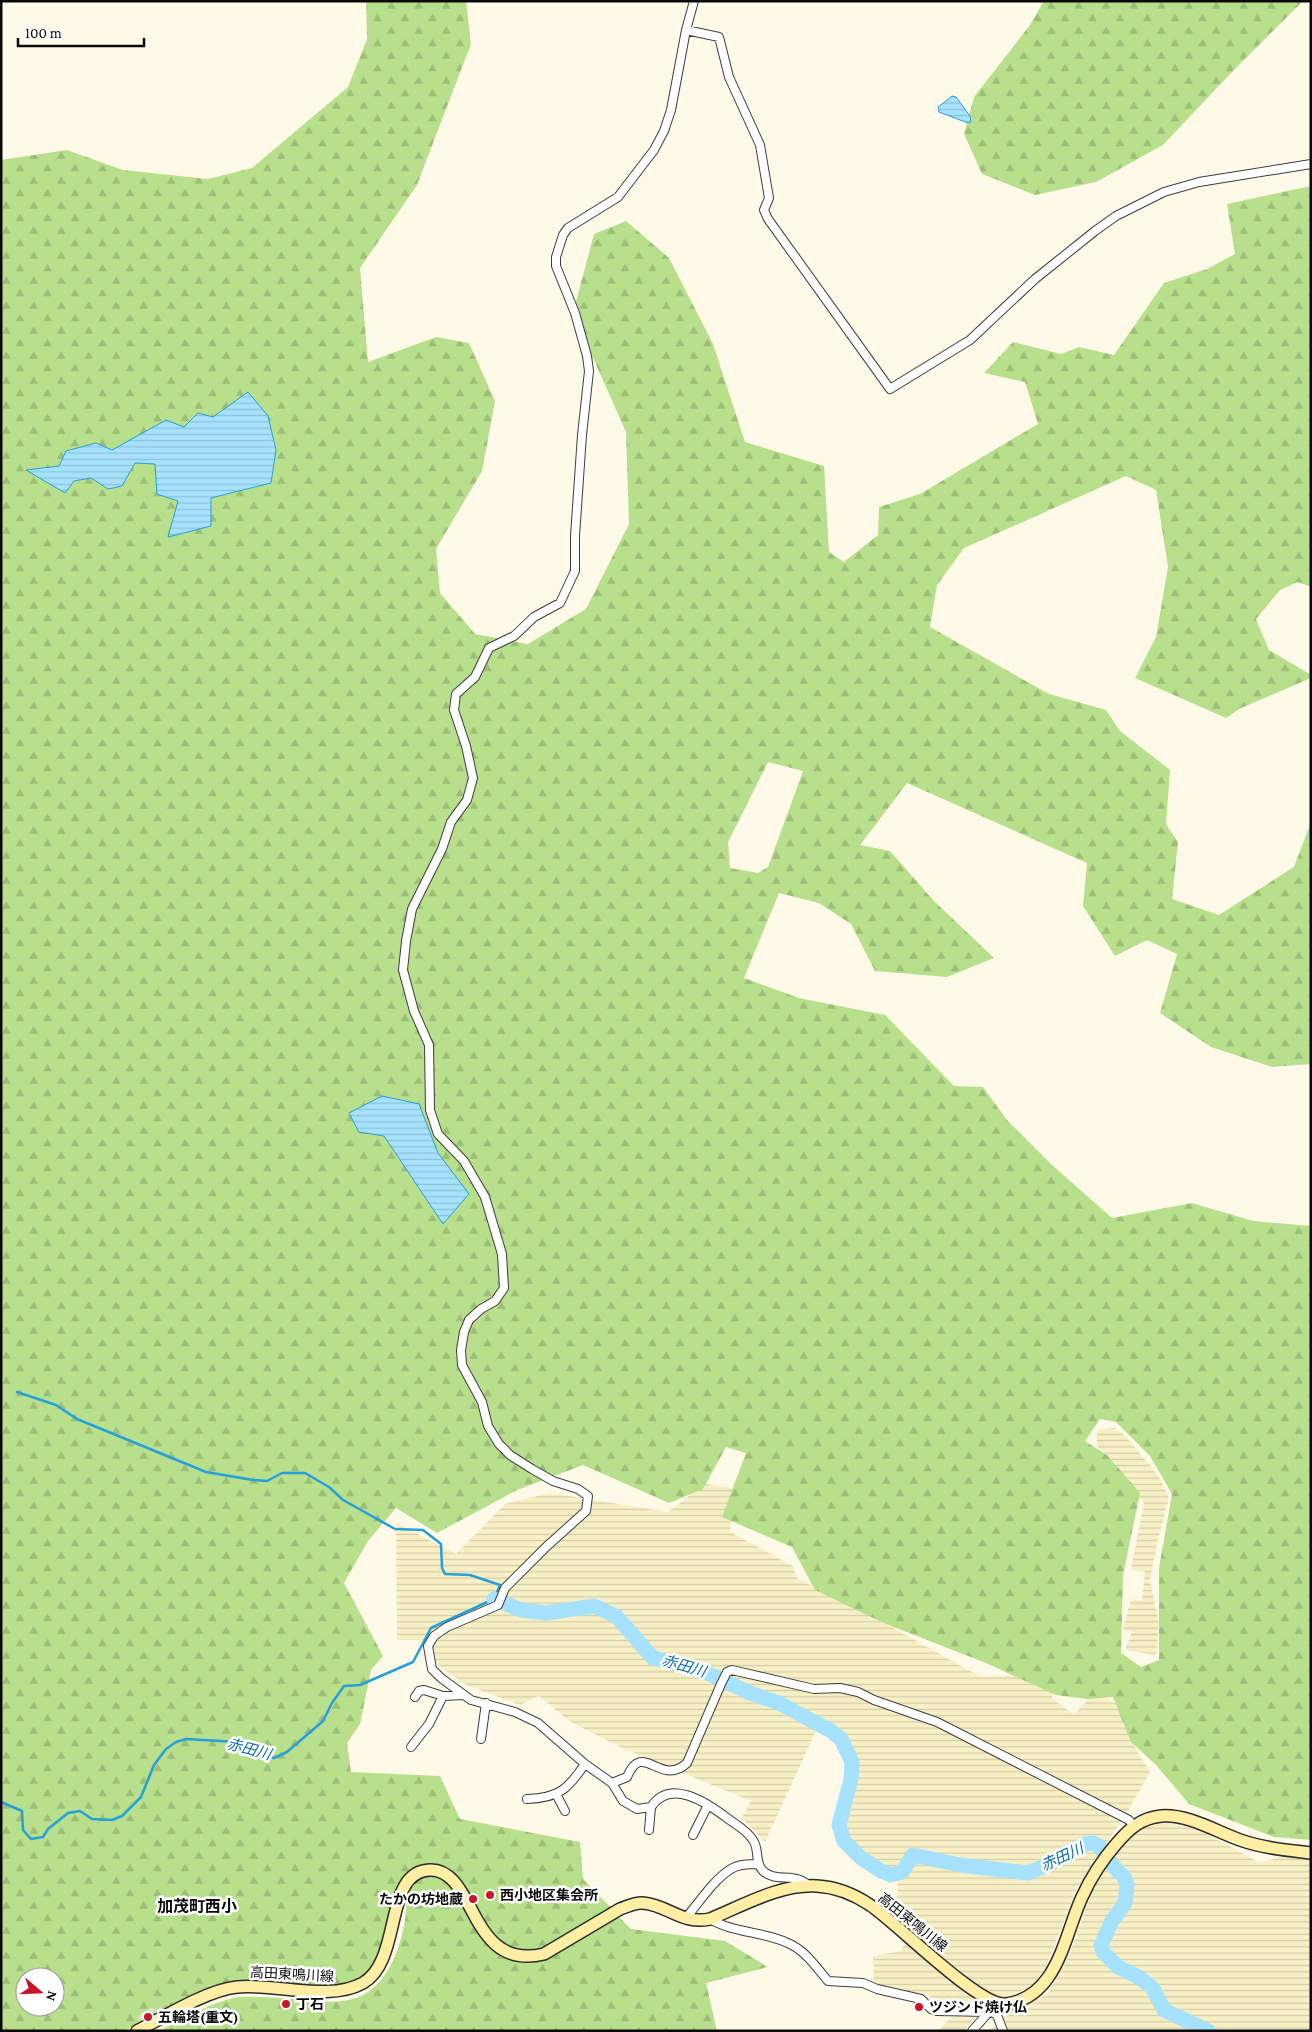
<svg xmlns="http://www.w3.org/2000/svg" width="1312" height="2032" font-family="'Crimson Pro','Noto Sans JP',serif">
	<style>
		.farmland { fill: url(#farmland-rules) }
		.forest { fill: url(#forest-firs); fill-rule: evenodd }
		.cemetery { fill: url(#cemetery-stones) }
		.water { fill: url(#water-rules); stroke: #269fdb }
		.lines { fill: none; stroke-linecap: round; stroke-linejoin: round }
		.stream { stroke: #269fdb; stroke-width: 2.5 }
		.river { stroke: #a6e2fd; stroke-width: 15 }
		.minor-casing { stroke: #3d3d3d; stroke-width: 10 }
		.secondary-casing { stroke: #2c2c2c; stroke-width: 14 }
		.minor { stroke: #fff; stroke-width: 8 }
		.secondary { stroke: #ffeea3; stroke-width: 11 }
		.poi-dot { fill: #c7162a; stroke: #fff; stroke-width: 2 }
		.labels { text-anchor: middle; dominant-baseline: central; stroke-width: 5; stroke-linejoin: round; paint-order: stroke }
		.poi-label { font-size: 14px; font-weight: bold; fill: #0a0a0a; stroke: #fff; text-anchor: start }
		.street-label { font-size: 14px; fill: #0a0a0a; stroke: #fff }
		.water-label { font-size: 15px; font-style: italic; fill: #096da7; stroke: #fff }
		.quarter-label { font-size: 16px; font-weight: bold; fill: #0a0a0a; stroke: #fff }
	</style>
	<defs>
		<pattern id="farmland-rules" width="6" height="5" patternUnits="userSpaceOnUse" patternTransform="scale(1.25)"><rect width="6" height="5" fill="#f8f0c5"/><path d="M0 2.5h6" fill="none" stroke="#d3cca8"/></pattern>
		<pattern id="forest-firs" width="22" height="20" patternUnits="userSpaceOnUse" patternTransform="scale(1.25)"><rect width="22" height="20" fill="#b7df8c"/><path d="M5 1l3.5 6h-7zM16 11l3.5 6h-7z" fill="#9cbe77"/></pattern>
		<pattern id="cemetery-stones" width="16" height="16" patternUnits="userSpaceOnUse" patternTransform="scale(1.25)"><rect width="16" height="16" fill="#d7e2b8"/><path d="M2 7V4a2 2 0 0 1 4 0v3zM10 15v-3a2 2 0 0 1 4 0v3z" fill="#b7c19d"/></pattern>
		<pattern id="water-rules" width="6" height="5" patternUnits="userSpaceOnUse" patternTransform="scale(1.25)"><rect width="6" height="5" fill="#a6e2fd"/><path d="M0 2.5h6" fill="none" stroke="#8ec1d8"/></pattern>
	</defs>
	<rect width="100%" height="100%" fill="#fff9e8"/>
	<path class="farmland" d="M1115,1428L1126,1437L1158,1475L1169,1498L1158,1539L1150,1580L1159,1624L1156,1655L1125,1650L1132,1632L1123,1629L1131,1599L1142,1601L1145,1572L1131,1569L1144,1503L1107,1455L1097,1446V1430Z
		M705,1484L733,1488L730,1532L793,1566L797,1578L886,1624L981,1677L1030,1675L1057,1683L1052,1698L1074,1715L1096,1691L1136,1716L1133,1744L1150,1772L1128,1811L1077,1888L1045,1969L1032,1987L982,2005L946,2004L929,1996L874,1983L873,1956L901,1951L912,1927L895,1915L899,1874L861,1850L844,1827L859,1775L852,1750L821,1720L765,1842L742,1818L751,1801L622,1748L569,1721L539,1696L520,1705L466,1685L432,1661L434,1640H397L396,1523L456,1554L505,1504L550,1493L668,1512Z
		M1164,1822L1202,1831L1260,1863L1280,1857L1311,1859V2031H989L1011,2011L1048,1994L1069,1956L1096,1880L1119,1845L1143,1826Z
		M951,2017H975L964,2031H938Z"/>
	<path class="forest" d="M366,1H466L471,44L417,185L360,268L368,362L436,337L469,343L495,401L482,471L436,549L440,593L475,634L528,644L586,609L629,524L626,432L573,313L594,234L626,221L669,258L713,344L745,442L824,466L829,552L844,562L878,535L879,507L920,494L1038,424L1025,382L984,373L1013,342L1061,354L1079,347L1114,355L1164,283L1207,269L1235,254L1227,204L1311,186V587L1298,582L1280,590L1256,619L1269,650L1311,675V678L1239,709L1226,718L1135,678L1156,637L1168,567L1156,490L1126,476L964,548L937,585L930,627L1049,694L1106,710L1120,731L1170,770L1166,824L1178,842L1172,899L1219,915L1294,867L1311,822V1064L1272,1067L1211,1047L1160,1013L1177,954L1147,940L1115,956L1083,906L1087,863L907,783L860,845L890,851L934,901L994,958L947,977L875,971L851,924L819,903L779,893L744,978L799,998L885,1015L954,1086L983,1087L1007,1120L1052,1165L1112,1218L1192,1203L1253,1221L1311,1226V1840L1274,1837L1189,1804L1156,1765L1131,1742L1113,1697L1087,1699L1056,1695L986,1663L886,1624L815,1590L792,1547L722,1517L746,1453L726,1447L703,1489L669,1503L583,1465L517,1490L437,1533L396,1508L368,1541L344,1583L383,1656L371,1670L360,1724L347,1743L351,1772L440,1776L460,1819L580,1842L583,1879L611,1908L542,1948C480,1963 486,1885 441,1867C437,1865 432,1863 427,1864C373,1872 401,1953 360,1977C330,1995 273,1977 237,1981C207,1984 173,2006 146,2019C139,2022 130,2029 123,2031C112,2032 99,2031 88,2031C59,2031 30,2031 1,2031V160L67,150L123,170L208,179L252,168L348,87L367,39ZM768,762L803,771L768,867L758,873L730,868L728,842ZM1100,1419L1116,1422L1150,1456L1172,1494L1159,1568V1660L1141,1667L1121,1653L1123,1575L1140,1493L1107,1455L1085,1441ZM25,1977H55V2007H25Z
		M1044,1H1303L1230,74L1163,145L1096,182L1035,195L982,174L964,134L974,97L1030,25Z
		M429,1874L443,1879L453,1888L489,1945L508,1957L532,1961L546,1958L618,1916L631,1929L725,1941L768,1967L706,1983L717,2031H159C184,2018 210,2003 237,1997C259,1996 281,1998 303,2000C320,2001 339,2004 356,1998C389,1986 402,1945 406,1913C407,1903 405,1896 410,1887C414,1880 422,1878 429,1874Z"/>
	<path class="cemetery" d="M168,2004L170,2009L141,2024L137,2018L141,2013L152,2007L156,2010Z"/>
	<path class="water" d="M952,96L956,97L970,116L971,122L968,123L939,112L938,107Z
		M248,392L268,416L276,450L271,483L211,498V526L168,537L178,501L157,494L155,464L135,463L122,486L108,489L91,478L74,481L65,493L26,470L59,466L66,451L96,443L112,450L166,420L184,427L198,413L213,417Z
		M382,1096L419,1104L438,1153L469,1194L443,1224L384,1136L359,1132L349,1113Z"/>
	<g class="lines">
		<path class="stream" d="M1,1802L22,1811L23,1830L31,1839L43,1837L48,1829L68,1813L80,1811L92,1819L112,1820L122,1816L141,1797L154,1765L166,1749L176,1742L186,1739L238,1742L263,1756L274,1758L287,1752L323,1721L332,1703L344,1686L360,1685L413,1662L431,1628L494,1599L500,1585L470,1575L445,1574L442,1568L441,1544L423,1530L395,1529L343,1500L329,1487L305,1473H282L267,1481L253,1480L206,1472L77,1419L56,1405L17,1392"/>
		<path class="river" d="M494,1599L521,1610L546,1613L594,1606L616,1616L653,1658L703,1671L750,1693L779,1703L831,1731L841,1739L852,1762L851,1779L839,1825L844,1841L861,1858L881,1871L891,1875L902,1872L913,1855L960,1865L1028,1873L1052,1863L1066,1853L1085,1844L1093,1843L1099,1846L1113,1866L1124,1877L1127,1885L1125,1903L1112,1921L1101,1945L1103,1952L1118,1967L1137,1976L1152,1987L1164,2010L1208,2031"/>
		<g class="minor-casing">
			<path id="minor" d="M694,1L686,30L671,110L664,131L654,150L618,197L568,228L563,235L556,257V266L575,313L587,356L589,371L582,435L575,536V571L560,603L534,617L514,636L489,648L475,677L456,694L454,710L466,746L473,778L467,800L451,822L442,849L412,909L406,941L403,970L414,1011L429,1045L430,1110L438,1134L464,1161L485,1197L502,1254L504,1288L495,1301L481,1309L469,1320L464,1332L461,1350L462,1365L482,1402L488,1426L499,1444L510,1455L532,1469L553,1481L578,1489L588,1496L586,1511L546,1547L505,1588L498,1605L447,1627L434,1636L428,1646L432,1669L441,1678L471,1700L515,1712L538,1723L585,1764L612,1783L623,1801L637,1809L651,1807C670,1778 706,1802 727,1818C735,1824 747,1830 753,1840C760,1850 754,1862 763,1871C774,1881 788,1875 800,1880C803,1881 807,1884 810,1886
				M686,30L719,37L729,77L760,145L769,198L764,210L768,219L890,389L970,340L1035,279L1095,231L1116,216L1164,192L1199,182L1311,164
				M415,1697L419,1691L424,1690L443,1696
				M481,1739L486,1703
				M411,1747L429,1724L443,1696L463,1695
				M612,1783L627,1777C643,1739 660,1788 687,1763L721,1684L727,1672L732,1670L814,1689L840,1688L858,1692L874,1700L937,1722L1129,1820L1133,1825
				M556,1794L565,1811
				M527,1799C559,1798 568,1789 585,1764
				M649,1830L651,1807
				M693,1835L708,1805
				M685,1919C698,1904 714,1879 731,1869C738,1864 749,1864 757,1864
				M710,1919C735,1934 766,1931 792,1945C807,1953 817,1968 828,1981L863,1983L877,1989L921,1999L931,2009L937,2011L989,2012
				M990,2011L997,2015L1003,2031
				M972,2031L996,2004"/>
		</g>
		<g class="secondary-casing">
			<path id="secondary" d="M137,2031C164,2017 207,1990 237,1987C276,1983 329,2002 363,1983C403,1960 383,1871 430,1870C477,1869 468,1972 544,1954L620,1909C627,1907 635,1902 643,1903C668,1905 682,1925 710,1919C744,1905 780,1884 817,1886C836,1887 855,1895 870,1905C896,1922 980,2008 1006,2004C1058,1997 1064,1936 1082,1897C1091,1877 1103,1859 1117,1843C1129,1829 1141,1818 1161,1816C1188,1814 1215,1831 1240,1840C1263,1848 1287,1850 1311,1853"/>
		</g>
		<use href="#minor" class="minor"/>
		<use href="#secondary" class="secondary"/>
	</g>
	<g class="poi-dot">
		<circle cx="490" cy="1895" r="5"/>
		<circle cx="473" cy="1899" r="5"/>
		<circle cx="286" cy="2004" r="5"/>
		<circle cx="919" cy="2007" r="5"/>
		<circle cx="148" cy="2017" r="5"/>
	</g>
	<g class="labels">
		<g class="poi-label">
			<text x="500" y="1895">西小地区集会所</text>
			<text x="463" y="1899" text-anchor="end">たかの坊地蔵</text>
			<text x="296" y="2004">丁石</text>
			<text x="929" y="2007">ツジンド焼け仏</text>
			<text x="158" y="2017">五輪塔(重文)</text>
		</g>
		<g class="street-label">
			<text transform="translate(913 1922) rotate(39)">高田東鳴川線</text>
			<text transform="translate(292 1974) rotate(3)">高田東鳴川線</text>
		</g>
		<g class="water-label">
			<text transform="translate(684 1666) rotate(16)">赤田川</text>
			<text transform="translate(249 1749) rotate(15)">赤田川</text>
			<text transform="translate(1062 1857) rotate(-25)">赤田川</text>
		</g>
		<g class="quarter-label">
			<text x="197" y="1906">加茂町西小</text>
		</g>
	</g>
	<rect width="1312" height="2032" fill="none" stroke="#0a0a0a" stroke-width="5"/>
	<g transform="translate(40 1992) rotate(109)"><circle r="24" fill="#ffffff" stroke="#9d9d9d"/>
	<path d="M0-4L9 19L0 12L-9 19Z" fill="#c7162a"/>
	<text y="-8" font-size="14" font-weight="bold" text-anchor="middle" fill="#0a0a0a">N</text>
	</g>
	<path d="M18 38v8h126v-8" fill="none" stroke="#0a0a0a" stroke-width="2.5"/>
	<text x="25" y="38" font-size="15" fill="#0a0a0a" stroke="#ffffff" stroke-width="4" paint-order="stroke">100 m</text>
</svg>
